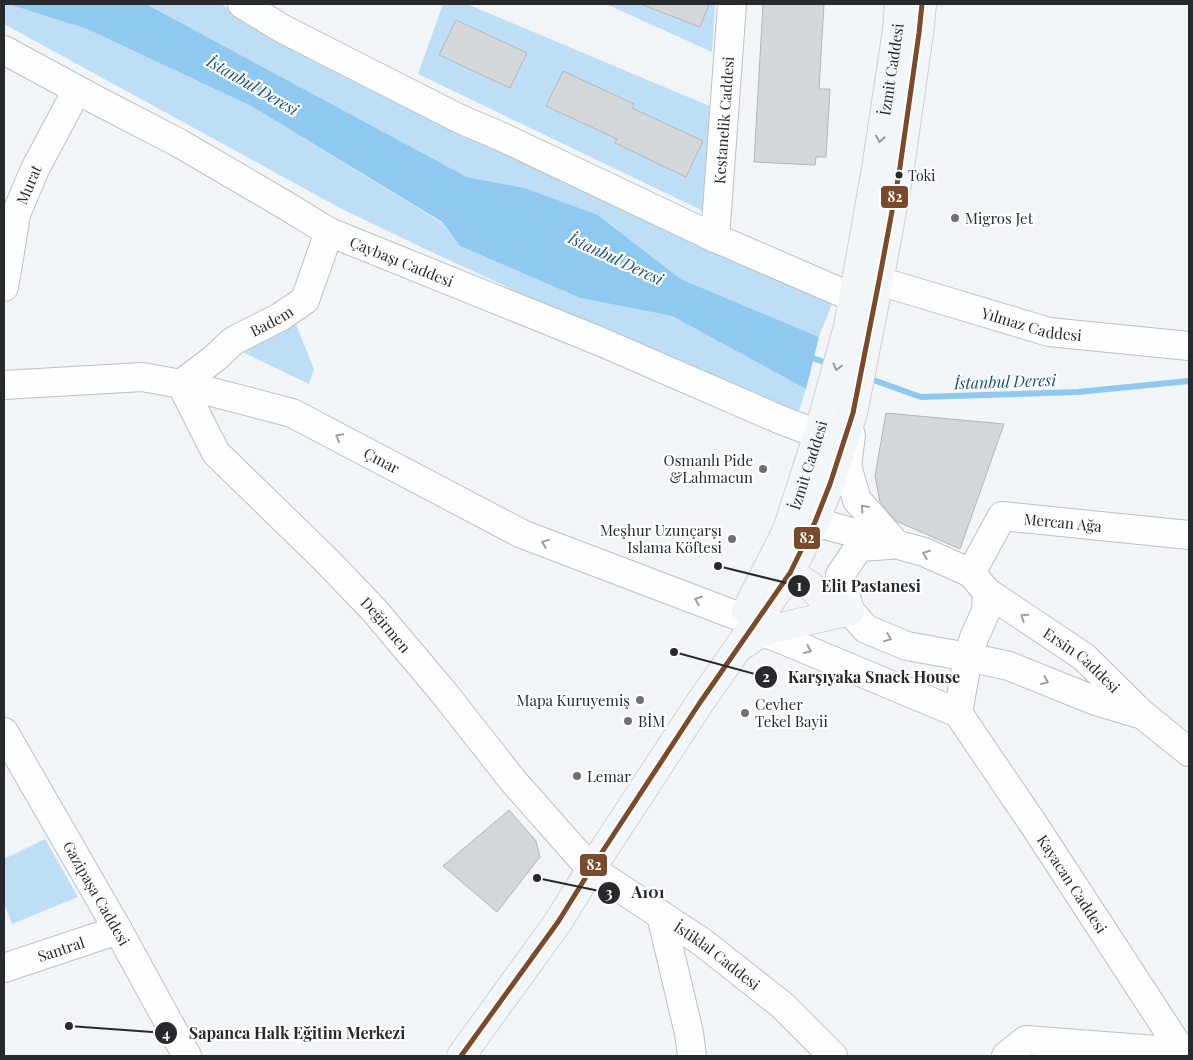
<svg xmlns="http://www.w3.org/2000/svg" width="1193" height="1060" font-family="'Playfair Display',serif">
	<style>
		.green { fill: #bedef6 }
		.water { fill: #90c9f0 }
		.lines { fill: none; stroke-linecap: round; stroke-linejoin: round }
		.stream { stroke: #90c9f0; stroke-width: 6 }
		.building { fill: #d4d7da; stroke: #b3b6b8 }
		.minor-casing { stroke: #bdc0c2; stroke-width: 30 }
		.major-casing { stroke: #cfd0d2; stroke-width: 30 }
		.minor { stroke: #fdfefe; stroke-width: 28 }
		.major { stroke: #f2f6f8; stroke-width: 28 }
		.bus-1-casing { stroke: #fff; stroke-width: 9 }
		.bus-1 { stroke: #7a4b2a; stroke-width: 5 }
		.oneway { stroke: #979a9c }
		.oneway2 { stroke: #9d9fa0 }
		.bus-dot { fill: #272a2c; stroke: #fff; stroke-width: 2 }
		.poi-dot { fill: #6e7173; stroke: #fff; stroke-width: 2 }
		.labels { text-anchor: middle; dominant-baseline: central; stroke-width: 4.5; stroke-linejoin: round; paint-order: stroke }
		.bus-label { font-size: 14px; fill: #272a2c; stroke: #fff; text-anchor: start }
		.street-label { font-size: 15px; fill: #272a2c; stroke: #fff }
		.poi-label { font-size: 15px; fill: #272a2c; stroke: #fff; text-anchor: start }
		.water-label { font-size: 16px; font-style: italic; fill: #165377; stroke: #fff }
		.leader { fill: none; stroke: #272a2c; stroke-width: 2 }
		.callout-dot { fill: #272a2c; stroke: #fff; stroke-width: 2 }
		.mark-label { font-size: 15px; text-anchor: middle; font-weight: bold; fill: #fff }
		.callout-label { font-size: 16px; text-anchor: middle; font-weight: bold; fill: #272a2c; stroke: #fff; stroke-width: 4.5; stroke-linejoin: round; paint-order: stroke }
		.line-badge { stroke: #fff; stroke-width: 2 }
		.badge-label { font-size: 14px; text-anchor: middle; font-weight: bold; fill: #fff }
	</style>
	<rect width="100%" height="100%" fill="#f1f5f8"/>
	<path class="green" d="M4,4H8L87,29L251,106L442,223L460,246L580,298L672,316L806,389L796,420L425,249L340,208L4,24Z
		M146,4H221L335,71L835,296L819,337L681,279L600,216L525,188L467,177Z
		M443,4H467L712,107L703,211L418,74Z
		M606,4H715L712,52Z
		M295,322L314,369L309,384L238,350Z
		M45,839L78,897L12,924L4,903V859Z"/>
	<path class="water" d="M8,4H146L467,177L525,188L598,215L681,279L819,337L806,389L672,316L580,298L460,246L442,222L251,106L87,29Z"/>
	<g class="lines">
		<path class="stream" d="M807,356L830,364
			M865,377L921,397L1078,392L1189,381"/>
	</g>
	<path class="building" d="M644,4H709L700,27L643,5Z
		M763,4H824L819,89H830L826,157H816L815,165L754,162Z
		M456,20L527,53L510,88L439,55Z
		M563,71L634,104L632,108L703,141L686,177L615,143L617,139L546,106Z
		M886,413L1004,424L960,549L896,521L880,502L875,476Z
		M509,810L536,841L540,857L497,912L443,866Z"/>
	<g class="lines">
		<g class="minor-casing">
			<g id="minor">
				<path d="M242,4L283,29L460,119L500,136L711,236L854,298"/>
				<path id="s1" d="M4,50L98,101L179,143L285,205L329,232L599,341L781,420L818,434"/>
				<path id="s2" d="M715,238L732,4"/>
				<path id="s3" d="M879,281L1049,332L1189,346"/>
				<path id="s4" d="M4,287L9,258L16,214L35,169L77,90"/>
				<path id="s5" d="M181,384L216,453L326,560L374,610L444,693L514,782L591,869L702,942L782,1005L833,1056"/>
				<path id="s6" d="M181,384L215,358L233,341L280,317L305,300L329,232"/>
				<path id="s7" d="M4,385L142,377L181,384L292,413L522,534L743,618"/>
				<path d="M851,435L847,466L857,500L896,544"/>
				<path id="s8" d="M793,528L815,522L924,552L971,573L987,592L1084,657L1142,714L1189,752"/>
				<path d="M890,545L859,547L840,575L850,611L866,629L907,646L968,657L1009,666L1096,701L1140,714"/>
				<path id="s9" d="M971,573L1002,516L1189,535"/>
				<path id="s10" d="M987,592L986,611L974,638L968,657L958,713L1036,828L1182,1052L1187,1056"/>
				<path d="M762,632L781,639L958,713"/>
				<path id="s11" d="M4,732L118,930L187,1056"/>
				<path d="M661,915L689,1033L692,1056"/>
				<path id="s12" d="M4,968L118,930"/>
				<path d="M1006,1056L1026,1040L1182,1052"/>
			</g>
		</g>
		<g class="major-casing">
			<g id="major">
				<path d="M776,562L790,573L811,586L824,601L850,611"/>
				<path id="s13" d="M746,611L787,530L818,434L848,327L876,169L897,30L899,4"/>
				<path d="M743,645L762,632L768,630L850,611"/>
				<path d="M461,1056L558,922L591,869L699,704L790,573L815,522L830,484L853,413L879,281L899,174L919,33L922,4"/>
			</g>
		</g>
		<use href="#minor" class="minor"/>
		<use href="#major" class="major"/>
		<g class="bus-1-casing">
			<path id="bus-1" d="M461,1056L558,922L591,869L699,704L790,573L815,522L830,484L853,413L879,281L899,174L919,33L922,4"/>
		</g>
		<use href="#bus-1" class="bus-1"/>
	</g>
	<defs><path id="oneway-chevron" d="M-2-3.5L2.5 0L-2 3.5" fill="none" stroke-width="1.6" stroke-linecap="round" stroke-linejoin="round" transform="scale(1.25)"/></defs>
	<g class="oneway">
		<use href="#oneway-chevron" transform="translate(880 139) rotate(99)"/>
		<use href="#oneway-chevron" transform="translate(837 367) rotate(105)"/>
	</g>
	<g class="oneway2">
		<use href="#oneway-chevron" transform="translate(339 437) rotate(-152)"/>
		<use href="#oneway-chevron" transform="translate(864 508) rotate(-131)"/>
		<use href="#oneway-chevron" transform="translate(545 543) rotate(-159)"/>
		<use href="#oneway-chevron" transform="translate(926 554) rotate(-159)"/>
		<use href="#oneway-chevron" transform="translate(698 600) rotate(-159)"/>
		<use href="#oneway-chevron" transform="translate(1024 617) rotate(-146)"/>
		<use href="#oneway-chevron" transform="translate(888 638) rotate(22)"/>
		<use href="#oneway-chevron" transform="translate(808 650) rotate(23)"/>
		<use href="#oneway-chevron" transform="translate(1045 681) rotate(22)"/>
	</g>
	<circle class="bus-dot" cx="899" cy="175" r="4.5"/>
	<g class="poi-dot">
		<circle cx="955" cy="218" r="5"/>
		<circle cx="763" cy="469" r="5"/>
		<circle cx="732" cy="539" r="5"/>
		<circle cx="640" cy="700" r="5"/>
		<circle cx="745" cy="713" r="5"/>
		<circle cx="628" cy="721" r="5"/>
		<circle cx="577" cy="776" r="5"/>
	</g>
	<g class="labels">
		<g class="bus-label">
			<text x="908" y="175">Toki</text>
		</g>
		<g class="street-label">
			<text stroke="none"><textPath href="#s13" startOffset="564">İzmit Caddesi</textPath></text>
			<text stroke="none"><textPath href="#s2" startOffset="118">Kestanelik Caddesi</textPath></text>
			<text stroke="none"><textPath href="#s4" startOffset="106">Murat</textPath></text>
			<text stroke="none"><textPath href="#s1" startOffset="451">Çaybaşı Caddesi</textPath></text>
			<text stroke="none"><textPath href="#s6" startOffset="111">Badem</textPath></text>
			<text stroke="none"><textPath href="#s3" startOffset="159">Yılmaz Caddesi</textPath></text>
			<text stroke="none"><textPath href="#s7" startOffset="394">Çınar</textPath></text>
			<text stroke="none"><textPath href="#s13" startOffset="159">İzmit Caddesi</textPath></text>
			<text stroke="none"><textPath href="#s9" startOffset="126">Mercan Ağa</textPath></text>
			<text stroke="none"><textPath href="#s5" startOffset="319">Değirmen</textPath></text>
			<text stroke="none"><textPath href="#s8" startOffset="329">Ersin Caddesi</textPath></text>
			<text stroke="none"><textPath href="#s10" startOffset="331">Kayacan Caddesi</textPath></text>
			<text stroke="none"><textPath href="#s11" startOffset="186">Gazipaşa Caddesi</textPath></text>
			<text stroke="none"><textPath href="#s12" startOffset="60">Santral</textPath></text>
			<text stroke="none"><textPath href="#s5" startOffset="791">İstiklal Caddesi</textPath></text>
		</g>
		<g class="poi-label">
			<text x="965" y="218">Migros Jet</text>
			<text x="753" y="460" text-anchor="end">Osmanlı Pide<tspan x="753" dy="17">&amp;Lahmacun</tspan></text>
			<text x="722" y="530" text-anchor="end">Meşhur Uzunçarşı<tspan x="722" dy="17">Islama Köftesi</tspan></text>
			<text x="630" y="700" text-anchor="end">Mapa Kuruyemiş</text>
			<text x="755" y="704">Cevher<tspan x="755" dy="17">Tekel Bayii</tspan></text>
			<text x="638" y="721">BİM</text>
			<text x="587" y="776">Lemar</text>
		</g>
		<g class="water-label">
			<text transform="translate(253 85) rotate(30)">İstanbul Deresi</text>
			<text transform="translate(616 258) rotate(25)">İstanbul Deresi</text>
			<text transform="translate(1005 381) rotate(-2)">İstanbul Deresi</text>
		</g>
	</g>
	<path class="leader" d="M718 566L799 586M674 652L766 677M537 878L609 893M69 1026L166 1033"/>
	<g class="callout-dot">
		<circle cx="718" cy="566" r="5"/>
		<circle cx="674" cy="652" r="5"/>
		<circle cx="537" cy="878" r="5"/>
		<circle cx="69" cy="1026" r="5"/>
		<circle cx="799" cy="586" r="12"/>
		<circle cx="766" cy="677" r="12"/>
		<circle cx="609" cy="893" r="12"/>
		<circle cx="166" cy="1033" r="12"/>
	</g>
	<g class="mark-label">
		<text x="799" y="591">1</text>
		<text x="766" y="682">2</text>
		<text x="609" y="898">3</text>
		<text x="166" y="1039">4</text>
	</g>
	<g class="callout-label">
		<text x="871" y="592">Elit Pastanesi</text>
		<text x="874" y="683">Karşıyaka Snack House</text>
		<text x="648" y="898">A101</text>
		<text x="297" y="1039">Sapanca Halk Eğitim Merkezi</text>
	</g>
	<g class="line-badge">
		<rect x="880" y="185" width="29" height="24" rx="5" fill="#7a4b2a"/>
		<rect x="793" y="526" width="28" height="24" rx="5" fill="#7a4b2a"/>
		<rect x="579" y="853" width="29" height="24" rx="5" fill="#7a4b2a"/>
	</g>
	<g class="badge-label">
		<text x="895" y="202">82</text>
		<text x="807" y="543">82</text>
		<text x="594" y="870">82</text>
	</g>
	<rect width="1193" height="1060" fill="none" stroke="#272a2c" stroke-width="10"/>
</svg>
